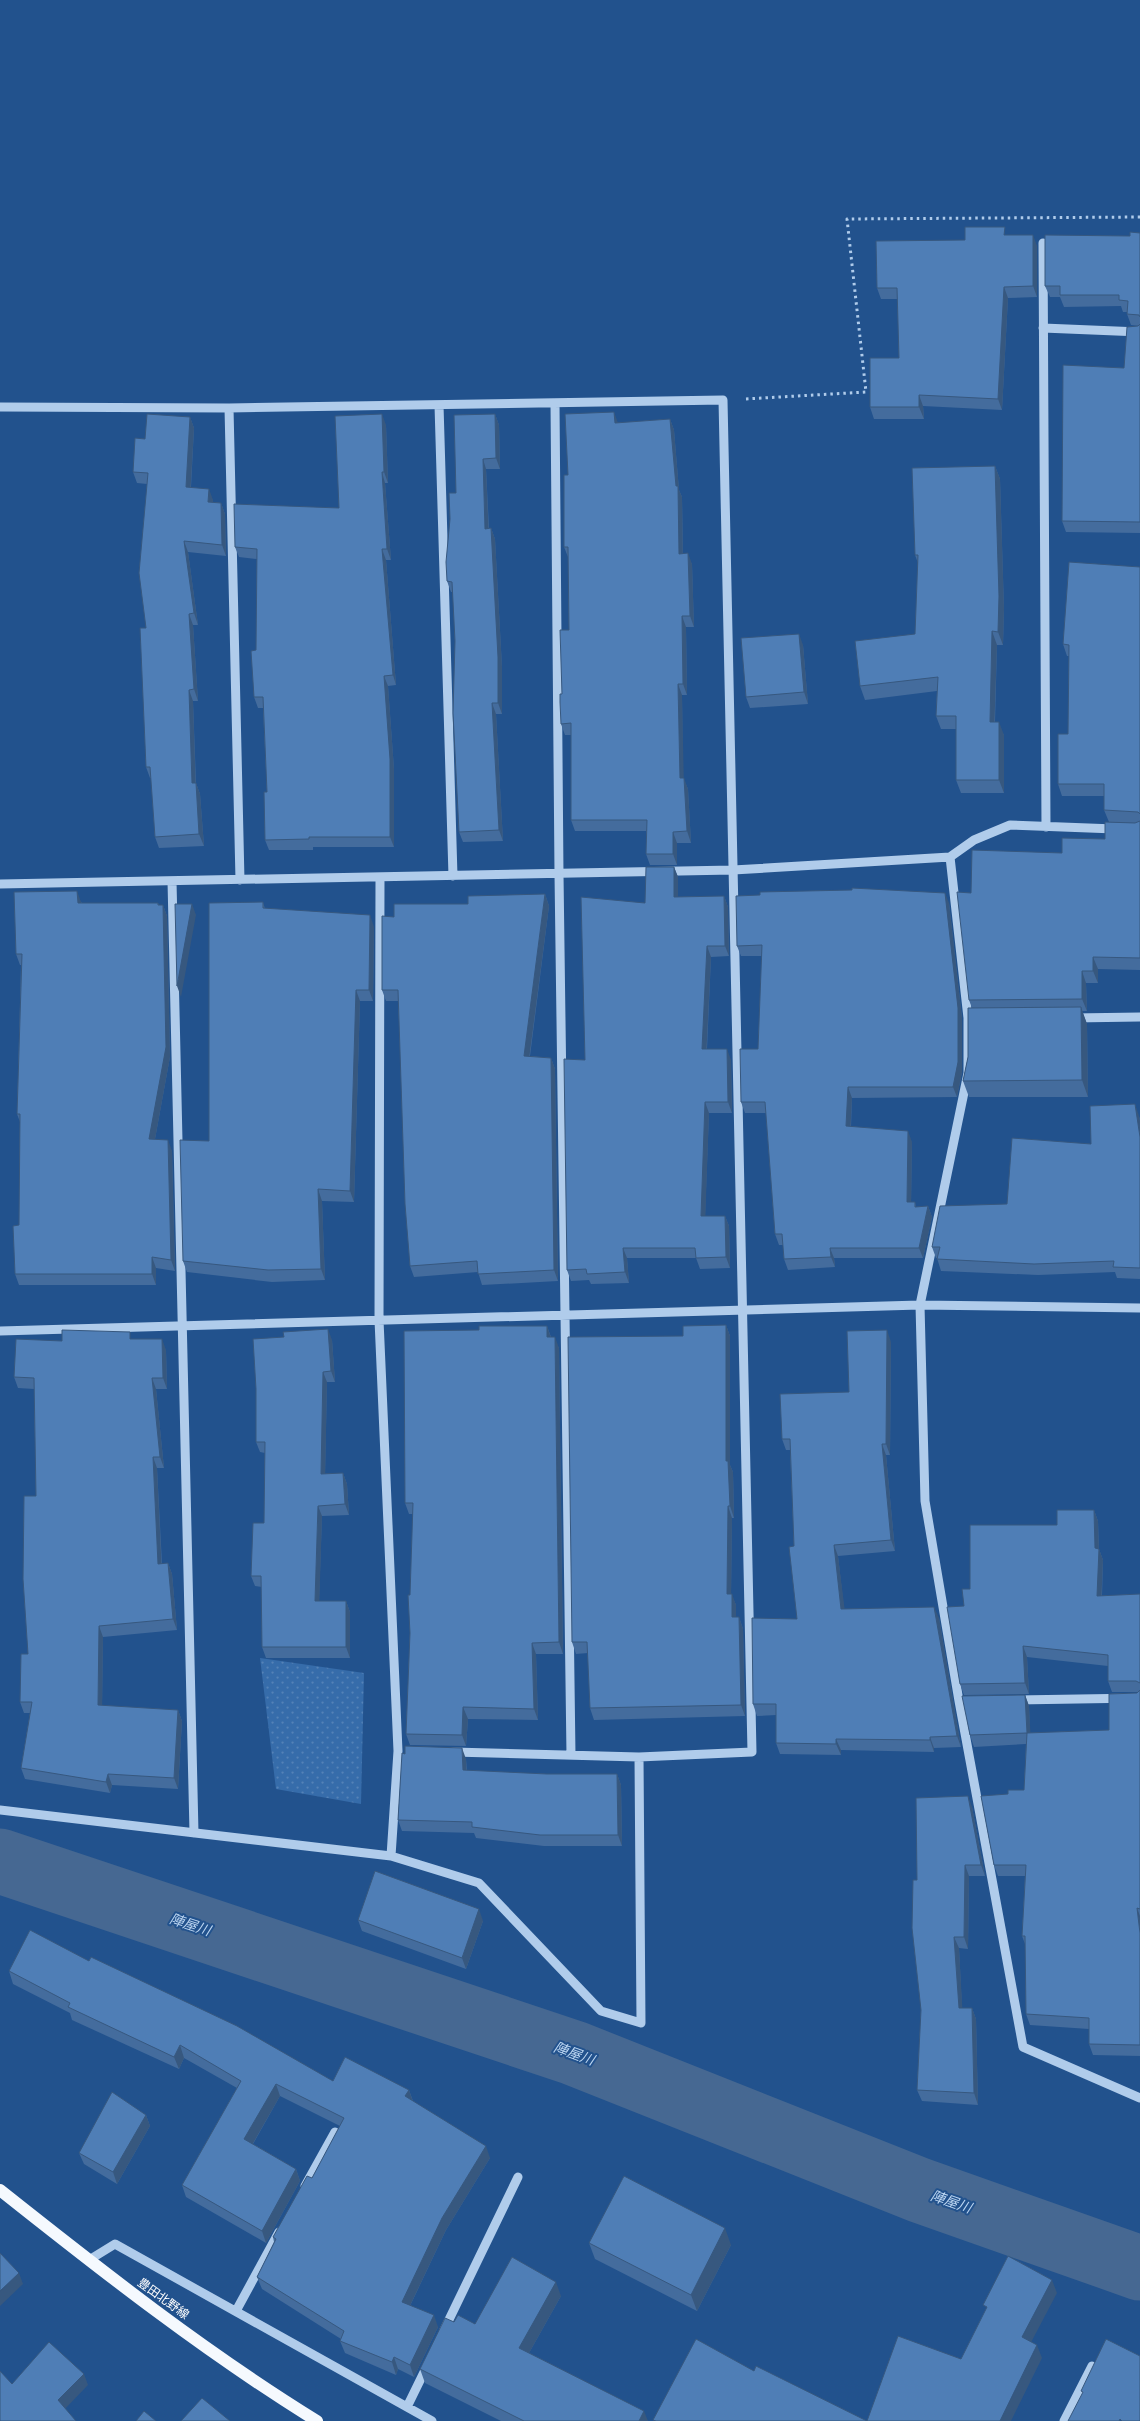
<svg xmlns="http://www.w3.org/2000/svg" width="1140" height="2421" font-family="Signika,'Noto Sans JP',sans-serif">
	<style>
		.grass { fill: url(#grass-dots) }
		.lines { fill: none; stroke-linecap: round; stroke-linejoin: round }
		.river { stroke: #466892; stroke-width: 65 }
		.path { stroke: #b0cceb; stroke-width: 3; stroke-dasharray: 2.5 4; stroke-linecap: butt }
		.minor { stroke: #b0cceb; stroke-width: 9 }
		.major { stroke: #f5f9fe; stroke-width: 12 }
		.wall { fill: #446c9d }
		.shaded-wall { fill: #37587f }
		.building { fill: #4f7eb6; stroke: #37587f }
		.labels { text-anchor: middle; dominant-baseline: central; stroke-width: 4; stroke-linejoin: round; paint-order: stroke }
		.street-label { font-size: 12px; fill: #fff; stroke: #22528d }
		.water-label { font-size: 14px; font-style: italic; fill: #bcd6f2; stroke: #22528d }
	</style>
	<defs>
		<pattern id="grass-dots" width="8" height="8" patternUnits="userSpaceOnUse" patternTransform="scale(1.25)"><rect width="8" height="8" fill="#366caa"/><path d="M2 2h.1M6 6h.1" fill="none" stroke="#5482b7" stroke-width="1.8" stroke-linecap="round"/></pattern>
	</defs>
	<rect width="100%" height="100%" fill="#22528d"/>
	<path class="grass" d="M260,1658L364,1673L361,1804L276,1789Z"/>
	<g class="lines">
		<path class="river" d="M0,1861L574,2053L919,2190L1140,2268"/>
		<path class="path" d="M746,399L866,392L847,219L1140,217"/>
		<path class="minor" d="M1043,243L1046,827
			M1043,328L1140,332
			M555,403L559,874L571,1755
			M439,405L453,876
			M0,407L229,408L723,400L752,1752L639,1757L641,2023L601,2011L479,1883L391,1856L0,1810
			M229,408L240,880
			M950,857L968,1018V1073L920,1305L925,1501L959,1701L1023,2047L1140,2098
			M380,877L379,1320L398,1751L391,1856
			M172,881L194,1833
			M0,884L733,870L950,857L974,840L1010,825L1115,829
			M1073,1018L1140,1017
			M0,1331L920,1305L1140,1308
			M1016,1700L1140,1698
			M453,1752L639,1757
			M305,2186L335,2132
			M89,2260L115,2244L432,2421
			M236,2311L279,2232
			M444,2330L518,2177
			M407,2407L428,2364
			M1064,2421L1092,2366"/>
		<path class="major" d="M0,2190C102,2271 205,2352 317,2421"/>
	</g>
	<path class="wall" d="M1140,233V533L1066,532L1062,521L1124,368L1139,326L1131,325L1127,314V312H1123L1121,306L1064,307L1060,297H1050L1045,286L1130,236Z
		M1007,235L1037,246V297L1008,298L1002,410L923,406L924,419H874L870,407L899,358L898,299H881L877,288L965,240Z
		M495,414L499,425L500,469H486L489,528H491L495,539L502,667V714H496L503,841L463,842L459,832L455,641L453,592H451L447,581Z
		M190,417L194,428L191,487L213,500V502L221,503L225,514L226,556L188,552L198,625H193L198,701H193L196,783L200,794L204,846L159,848L155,837L151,778H150L146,767L147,484L137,483L133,472L145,439Z
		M670,419L674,430L679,490L682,497L683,553L692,564L694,627H686L687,695H682L683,778L688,789L691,843H677V865H650L646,854V831H575L571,820V735H565L561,724L562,694L569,630L568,557L564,547L568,475L618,423Z
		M386,425L388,483H385L391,560H386L396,685L388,686L394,769V847H313V850H269L265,840L267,792L263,708H258L254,697L256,650L257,559L239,557L235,547L339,508Z
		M995,466L1000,479L1004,609L1003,645H997L995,722L1004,735V793H961L956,780V729H941L936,716L937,691L865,700L860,686L915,634L918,563L915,555Z
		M1140,567V970L1098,969V983H1086L1087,1011H1082L1087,1024L1088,1097H969L963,1081L968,1057L972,1008L969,1000L971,893L1062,853L1105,839L1136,823L1109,822L1104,810V796H1062L1058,784L1068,734L1069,656H1067L1063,644Z
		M803,645L808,704L750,708L746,697Z
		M674,867L678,877V897L724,896L728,907L729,956L711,957L707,1049L731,1060L732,1113H709L705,1216H725L729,1226L730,1268L700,1269L696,1258H627L629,1283L591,1284L589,1280L571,1281L567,1270L585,1060L645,903Z
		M545,894L549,906L530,1056L551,1058L555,1069L558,1281L482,1285L478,1272L414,1277L410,1266L398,1001H386L382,990L394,917L468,904Z
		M81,902L82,903H158L159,905H163L167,916L170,1057L155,1139L172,1151L175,1271L156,1268V1285H19L15,1274L19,1225L20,1122L17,1114L21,965H20L16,954Z
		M263,902L265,909L374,927L373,1001H360L354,1202L322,1201L325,1280L272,1282L187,1272L183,1261L209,1141Z
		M949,903L962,1018V1072L957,1097L852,1098L851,1127L912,1142L911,1202H915L916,1207L928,1206L932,1217L923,1258H834L835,1267L788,1270L784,1259L783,1245H779L775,1234L766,1113H745L741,1102L758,1049L762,956H741L737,946Z
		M1139,1116L1140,1121V1279L1117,1278L1115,1272L1038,1275L941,1271L937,1258H936L932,1247L1007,1204L1091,1144Z
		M726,1325L730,1336V1465L733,1472L734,1518H732L731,1594L736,1605V1617H739L743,1629L745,1716L594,1720L590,1708L588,1653L576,1654L572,1642L683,1336Z
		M547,1326L551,1337L559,1348L563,1654H536L538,1720L468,1719L466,1746L410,1745L406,1734L410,1633V1595L413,1514H409L405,1503L479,1330Z
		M132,1339L166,1350L167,1389H156L164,1468H157L162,1564L168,1563L172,1574L177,1630L103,1637L102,1706L178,1710L182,1721L178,1789L112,1785L110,1793L25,1779L21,1768L30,1713H24L20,1702L28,1654L36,1496L34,1389L18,1388L14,1377L62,1341Z
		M332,1340L335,1382H327L325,1474L343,1473L347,1484L349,1515L322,1516L319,1601H346L350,1612V1658H266L262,1647V1587L255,1586L251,1576L264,1523L265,1453L260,1452L256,1442Z
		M891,1342L890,1455H886L895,1551L838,1556L844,1609L939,1618L961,1747L934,1748V1752L841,1750V1755L780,1754L776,1743V1715L757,1716L753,1704L797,1619L790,1450H786L782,1439L849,1392Z
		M1094,1510L1098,1521L1099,1549L1103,1560L1102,1596L1140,1594V2056L1093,2055L1089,2044V2029L1030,2025L1026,2014L1025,1944L1022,1936L1025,1876H998L994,1865L1008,1794L1024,1790L1026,1744L974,1747L970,1735L1025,1695L1029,1706L1030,1733L1109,1730L1138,1692H1112L1108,1681V1666L1027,1657L1029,1694L964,1695L960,1684L964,1606L970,1589L1057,1525Z
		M466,1759L467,1771L547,1774H617L621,1785L622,1846H544L476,1838L474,1833L402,1831L398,1820Z
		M972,1807L985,1876H969L968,1949L959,1948L962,2008H972L976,2019L978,2105L922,2101L917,2090L921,2010L917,1880Z
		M358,1920L483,1921L466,1969L362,1931Z
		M89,1961L333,2081L409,2090L413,2101L490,2158L446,2230L410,2306L438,2327L414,2377L398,2369L396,2375L345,2353L340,2341L341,2339L262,2289L257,2277L274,2242L273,2237L312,2178L340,2126L280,2096L253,2144L296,2169L300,2181L266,2243L186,2197L182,2185L237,2088L184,2058L179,2069L72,2020L70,2013L13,1984L9,1971Z
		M146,2115L150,2126L117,2184L84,2164L79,2153Z
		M589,2243L731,2245L697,2311L595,2259Z
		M561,2296L529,2353L648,2421H501L425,2383L420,2369L475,2324Z"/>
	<path class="shaded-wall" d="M1033,235L1037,246V297L1033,286Z
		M1004,287L1008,298L1002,410L998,399Z
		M919,395L923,406L924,419L919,407Z
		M614,412L618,423L619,434L615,423Z
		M382,414L386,425L388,483L384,472Z
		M495,414L499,425L500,469L496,458Z
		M190,417L194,428L190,498L186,487Z
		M670,419L674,430L679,490L682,497L683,565L679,554L676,486Z
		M483,459L486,469L489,539L485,529Z
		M995,466L1000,479L1004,609L1003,645L998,632Z
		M382,472L385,483L391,560L387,549Z
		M209,489L213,500L212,513L208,502Z
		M221,503L225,514L226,556L222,545Z
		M491,528L495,539L502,667V714L498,703Z
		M184,541L188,552L198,625L194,613Z
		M382,549L386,560L396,685L393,675Z
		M688,553L692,564L694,627L690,616Z
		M189,614L193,625L198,701L194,689Z
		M682,616L686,627L687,695L683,684Z
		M992,631L997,645L994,735L990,722Z
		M799,634L803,645L808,704L804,692Z
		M384,676L388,686L394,769V847L390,837Z
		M678,684L682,695L684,789L680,778Z
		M189,690L193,701L196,794L192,783Z
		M492,703L496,714L503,841L499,830Z
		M999,722L1004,735V793L999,780Z
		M684,778L688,789L691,843L687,831Z
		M196,783L200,794L204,846L199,834Z
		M673,832L677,843V865L673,854Z
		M674,867L678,877V908L674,897Z
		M77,891L81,902L82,914L78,903Z
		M945,893L949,903L962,1018V1072L957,1097L953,1087Z
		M545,894L549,906L528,1067L524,1056Z
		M724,896L728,907L729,956L725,946Z
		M192,904L196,915L181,997L177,986Z
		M163,905L167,916L170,1057L153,1150L149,1139Z
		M370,915L374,927L373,1001L369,990Z
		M707,946L711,957L706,1060L702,1049Z
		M1093,957L1098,969V983L1093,971Z
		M1082,971L1086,983L1087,1011L1082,999Z
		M356,990L360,1001L354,1202L350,1191Z
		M1081,1007L1087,1024L1088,1097L1082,1080Z
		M727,1049L731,1060L732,1113L728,1102Z
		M551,1058L555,1069L558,1281L554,1270Z
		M848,1087L852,1098L850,1137L846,1126Z
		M705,1102L709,1113L705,1227L701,1216Z
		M1135,1104L1139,1116L1140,1121V1137Z
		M908,1131L912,1142L911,1213L907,1202Z
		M168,1140L172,1151L175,1271L171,1260Z
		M318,1189L322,1201L325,1280L321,1269Z
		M928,1206L932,1217L923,1258L919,1248Z
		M725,1216L729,1226L730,1268L726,1257Z
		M623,1248L627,1258L629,1283L625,1272Z
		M830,1248L834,1258L835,1267L831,1257Z
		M152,1257L156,1268V1285L152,1274Z
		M726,1325L730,1336V1465L733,1472L734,1518L730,1506L726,1461Z
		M547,1326L551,1338L547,1337Z
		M328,1329L332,1340L335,1382L331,1371Z
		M887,1330L891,1342L890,1455L886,1444Z
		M555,1337L559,1348L563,1654L559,1642Z
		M162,1339L166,1350L167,1389L163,1378Z
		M323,1372L327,1382L325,1485L321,1474Z
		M152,1378L156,1389L164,1468L160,1457Z
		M882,1444L886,1455L895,1551L891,1540Z
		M153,1457L157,1468L162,1575L158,1564Z
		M343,1473L347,1484L349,1515L345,1504Z
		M318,1506L322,1516L319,1612L315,1601Z
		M728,1506L732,1518L731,1605L727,1594Z
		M1094,1510L1098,1521L1099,1552V1549L1103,1560L1101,1607L1097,1596L1095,1548Z
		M834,1545L838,1556L846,1620L841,1609Z
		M168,1563L172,1574L177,1630L173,1619Z
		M732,1594L736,1605V1628L732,1617Z
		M346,1601L350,1612V1658L346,1647Z
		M934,1607L939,1618L961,1747L957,1736Z
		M739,1617L743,1629L745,1716L741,1705Z
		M99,1626L103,1637L102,1716L98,1705Z
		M532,1643L536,1654L538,1720L534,1709Z
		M1023,1646L1027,1657L1029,1694L1025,1683Z
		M1025,1695L1029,1706L1031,1744L1027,1733Z
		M463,1707L468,1719L466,1746L462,1735Z
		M178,1710L182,1721L178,1789L174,1778Z
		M930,1737L934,1748V1752L930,1740Z
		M836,1739L841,1750V1755L836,1744Z
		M462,1748L466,1759L467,1782L463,1770Z
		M108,1774L112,1785L110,1793L106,1782Z
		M617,1774L621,1785L622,1846L618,1835Z
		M968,1796L972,1807L985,1876L981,1865Z
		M965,1865L969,1876L968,1949L964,1937Z
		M1137,1908L1140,1916V1933Z
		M479,1909L483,1921L466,1969L462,1958Z
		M954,1937L959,1948L963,2020L959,2008Z
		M972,2008L976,2019L978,2105L974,2093Z
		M180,2045L184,2058L179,2069L174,2057Z
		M276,2084L280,2096L248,2152L244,2139Z
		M409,2090L413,2102L405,2096Z
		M146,2115L150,2126L117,2184L113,2172Z
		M486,2146L490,2158L446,2230L406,2314L402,2302L442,2218Z
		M296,2169L300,2181L266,2243L262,2231Z
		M725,2228L731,2245L697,2311L691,2295Z
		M19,2273L23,2284L0,2306V2291Z
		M1052,2280L1057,2293L1027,2350L1022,2337Z
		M556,2282L561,2296L524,2362L519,2348Z
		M434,2315L438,2327L414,2377L410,2365Z
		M1037,2345L1042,2358L1011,2421H1000Z
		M394,2357L398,2369L396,2375L392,2362Z
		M84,2374L88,2385L62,2412L58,2400Z
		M644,2411L648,2421H639Z"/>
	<path class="building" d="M965,227H1005L1004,235H1033V286L1004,287L998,399L919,395V407H870V358H899L897,288H877L876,241L965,240Z
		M1130,232L1140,233V317L1139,315L1127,314L1128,301L1119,300V295H1060V286H1045V235L1130,236Z
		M1140,324V522L1062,521L1063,365L1124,368L1127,327L1138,326Z
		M614,412L615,423L670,419L676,486H678L679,554L688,553L690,616H682L683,684H678L680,778H684L687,831L673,832V854H646L647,820H571V723L561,724L560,702V694H562L560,630H569L568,547H564V475H568L565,414Z
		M147,414L190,417L186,487L209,489L208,502L221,503L222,545L184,541L194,613L189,614L194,689L189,690L192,783H196L199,834L155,837L150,767H146L140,628H146L139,573L148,473L133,472L135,438L145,439Z
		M382,414L384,472H382L387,549H382L393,675L384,676L390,759V837H309V839L265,840L264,792H267L263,697H254L251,651L256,650L257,549L235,547L234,504L339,508L335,416Z
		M495,414L496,458L483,459L485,529L491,528L498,657V703H492L499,830L459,832L453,713L455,641L452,582L447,581L446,562L450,519L449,493H456L454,415Z
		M995,466L999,596L998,632L992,631L990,722H999V780H956V716H936L938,677L860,686L855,641L915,634L918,555H915L912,468Z
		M1069,562L1140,567V814L1138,812L1104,810V784H1058V734H1068L1069,645L1063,644Z
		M799,634L804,692L746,697L741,638Z
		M1140,821V958L1093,957V971H1082V999L969,1000L957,892L971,893L972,850L1062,853V838L1105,839V822L1135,823Z
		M646,867H674V897L724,896L725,946H707L702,1049H727L728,1102H705L701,1216H725L726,1257L696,1258L695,1248H623L625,1272L587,1274L586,1269L567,1270L564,1059L585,1060L581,897L645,903Z
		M852,888L945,893L958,1008V1062L953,1087H848L846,1126L908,1131L907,1202H915V1207L928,1206L919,1248H830L831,1257L784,1259L782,1234H775L765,1102H741L740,1049H758L762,945L737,946L736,896L760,895V892L852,890Z
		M77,891L78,903H158V905H163L166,1047L149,1139L168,1140L171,1260L152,1257V1274H15L13,1226L19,1225L20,1114H17L22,954H16L14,892Z
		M545,894L524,1056L551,1058L554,1270L478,1274L477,1261L410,1266L405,1204L398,990H382V916L394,917V904H468V896Z
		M263,902V908L370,915L369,990H356L350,1191L318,1189L321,1269L268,1270L183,1261L180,1140L209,1141V903Z
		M175,904H192L177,986Z
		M1081,1007L1082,1080L963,1081L968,1057V1008Z
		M1135,1104L1140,1137V1268L1113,1267L1114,1261L1034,1264L937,1259L940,1247H932L940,1206L1007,1204L1012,1138L1091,1144L1090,1106Z
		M726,1325V1461H728L730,1506H728L727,1594H732V1617H739L741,1705L590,1708L587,1642H572L568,1337L683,1336V1326Z
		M479,1326H547V1337H555L559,1642L532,1643L534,1709L463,1707L462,1735L406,1734L410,1633L408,1595H410L413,1503H405L404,1331L479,1330Z
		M328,1329L331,1371L323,1372L321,1474L343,1473L345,1504L318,1506L315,1601H346V1647H262L261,1576H251L253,1523H264L265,1442H256V1389L253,1339L284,1337L283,1332Z
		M62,1330L130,1332V1339H162L163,1378H152L160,1457H153L158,1564L168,1563L173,1619L99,1626L98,1705L178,1710L174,1778L108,1774L106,1782L21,1768L32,1702H20L21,1654H28L23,1579L24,1496H36L34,1378L14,1377L16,1339L62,1341Z
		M887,1330L886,1444H882L891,1540L834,1545L841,1609L934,1607L957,1736L930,1737V1740L836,1739V1744L776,1743V1704H753L752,1618L797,1619L789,1547L794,1546L790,1439H782L780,1394L849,1392L847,1331Z
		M1057,1510H1094L1095,1548L1099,1549L1097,1596L1140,1594V1683L1136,1681H1108V1655L1023,1646L1025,1683L960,1684L947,1607L964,1606L962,1589H970V1525H1057Z
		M1140,1690V1909L1137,1908L1140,1933V2045L1089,2044V2018L1026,2014L1025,1936H1022L1026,1865H994L981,1796L1008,1794V1790H1024L1027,1733L1109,1730V1694L1137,1693Z
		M1025,1695L1027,1733L970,1735L962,1696Z
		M405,1746L462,1748L463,1770L547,1774H617L618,1835H540L472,1827V1822L398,1820L402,1753L405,1754Z
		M968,1796L981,1865H965L964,1937H954L959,2008H972L974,2093L917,2090L921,2010L912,1928L913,1880H917L916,1798Z
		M375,1871L479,1909L462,1958L358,1920Z
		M30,1930L89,1961L91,1957L237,2026L333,2081L345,2057L409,2090L405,2096L486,2146L442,2218L402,2302L434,2315L410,2365L394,2357L392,2362L340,2341L344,2331L257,2277L276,2239L273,2237L307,2176L312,2178L344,2118L276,2084L244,2139L296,2169L262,2231L182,2185L241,2081L180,2045L174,2057L68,2007L70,2003L9,1971Z
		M112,2092L146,2115L113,2172L79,2153Z
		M624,2176L725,2228L691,2295L589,2243Z
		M0,2253L19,2273L0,2291Z
		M1008,2256L1052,2280L1022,2337L1037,2345L1000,2421H656L653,2420L696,2339L754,2371L756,2366L867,2421L898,2336L961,2359L987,2307L983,2305Z
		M512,2257L556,2282L519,2348L644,2411L639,2421H524L420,2369L445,2318L454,2322L458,2315L475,2324Z
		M1106,2339L1140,2356V2421H1122L1120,2419L1119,2421H1068L1083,2392L1081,2391Z
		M49,2342L84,2374L58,2400L76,2421H0V2371L12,2384Z
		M202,2398L230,2421H181Z
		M144,2411L156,2421H136Z"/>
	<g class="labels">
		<g class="street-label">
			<text transform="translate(163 2299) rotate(36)">豊田北野線</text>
		</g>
		<g class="water-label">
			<text transform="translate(190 1925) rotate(18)">陣屋川</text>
			<text transform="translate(574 2054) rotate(20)">陣屋川</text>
			<text transform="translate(951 2202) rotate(19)">陣屋川</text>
		</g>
	</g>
</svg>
